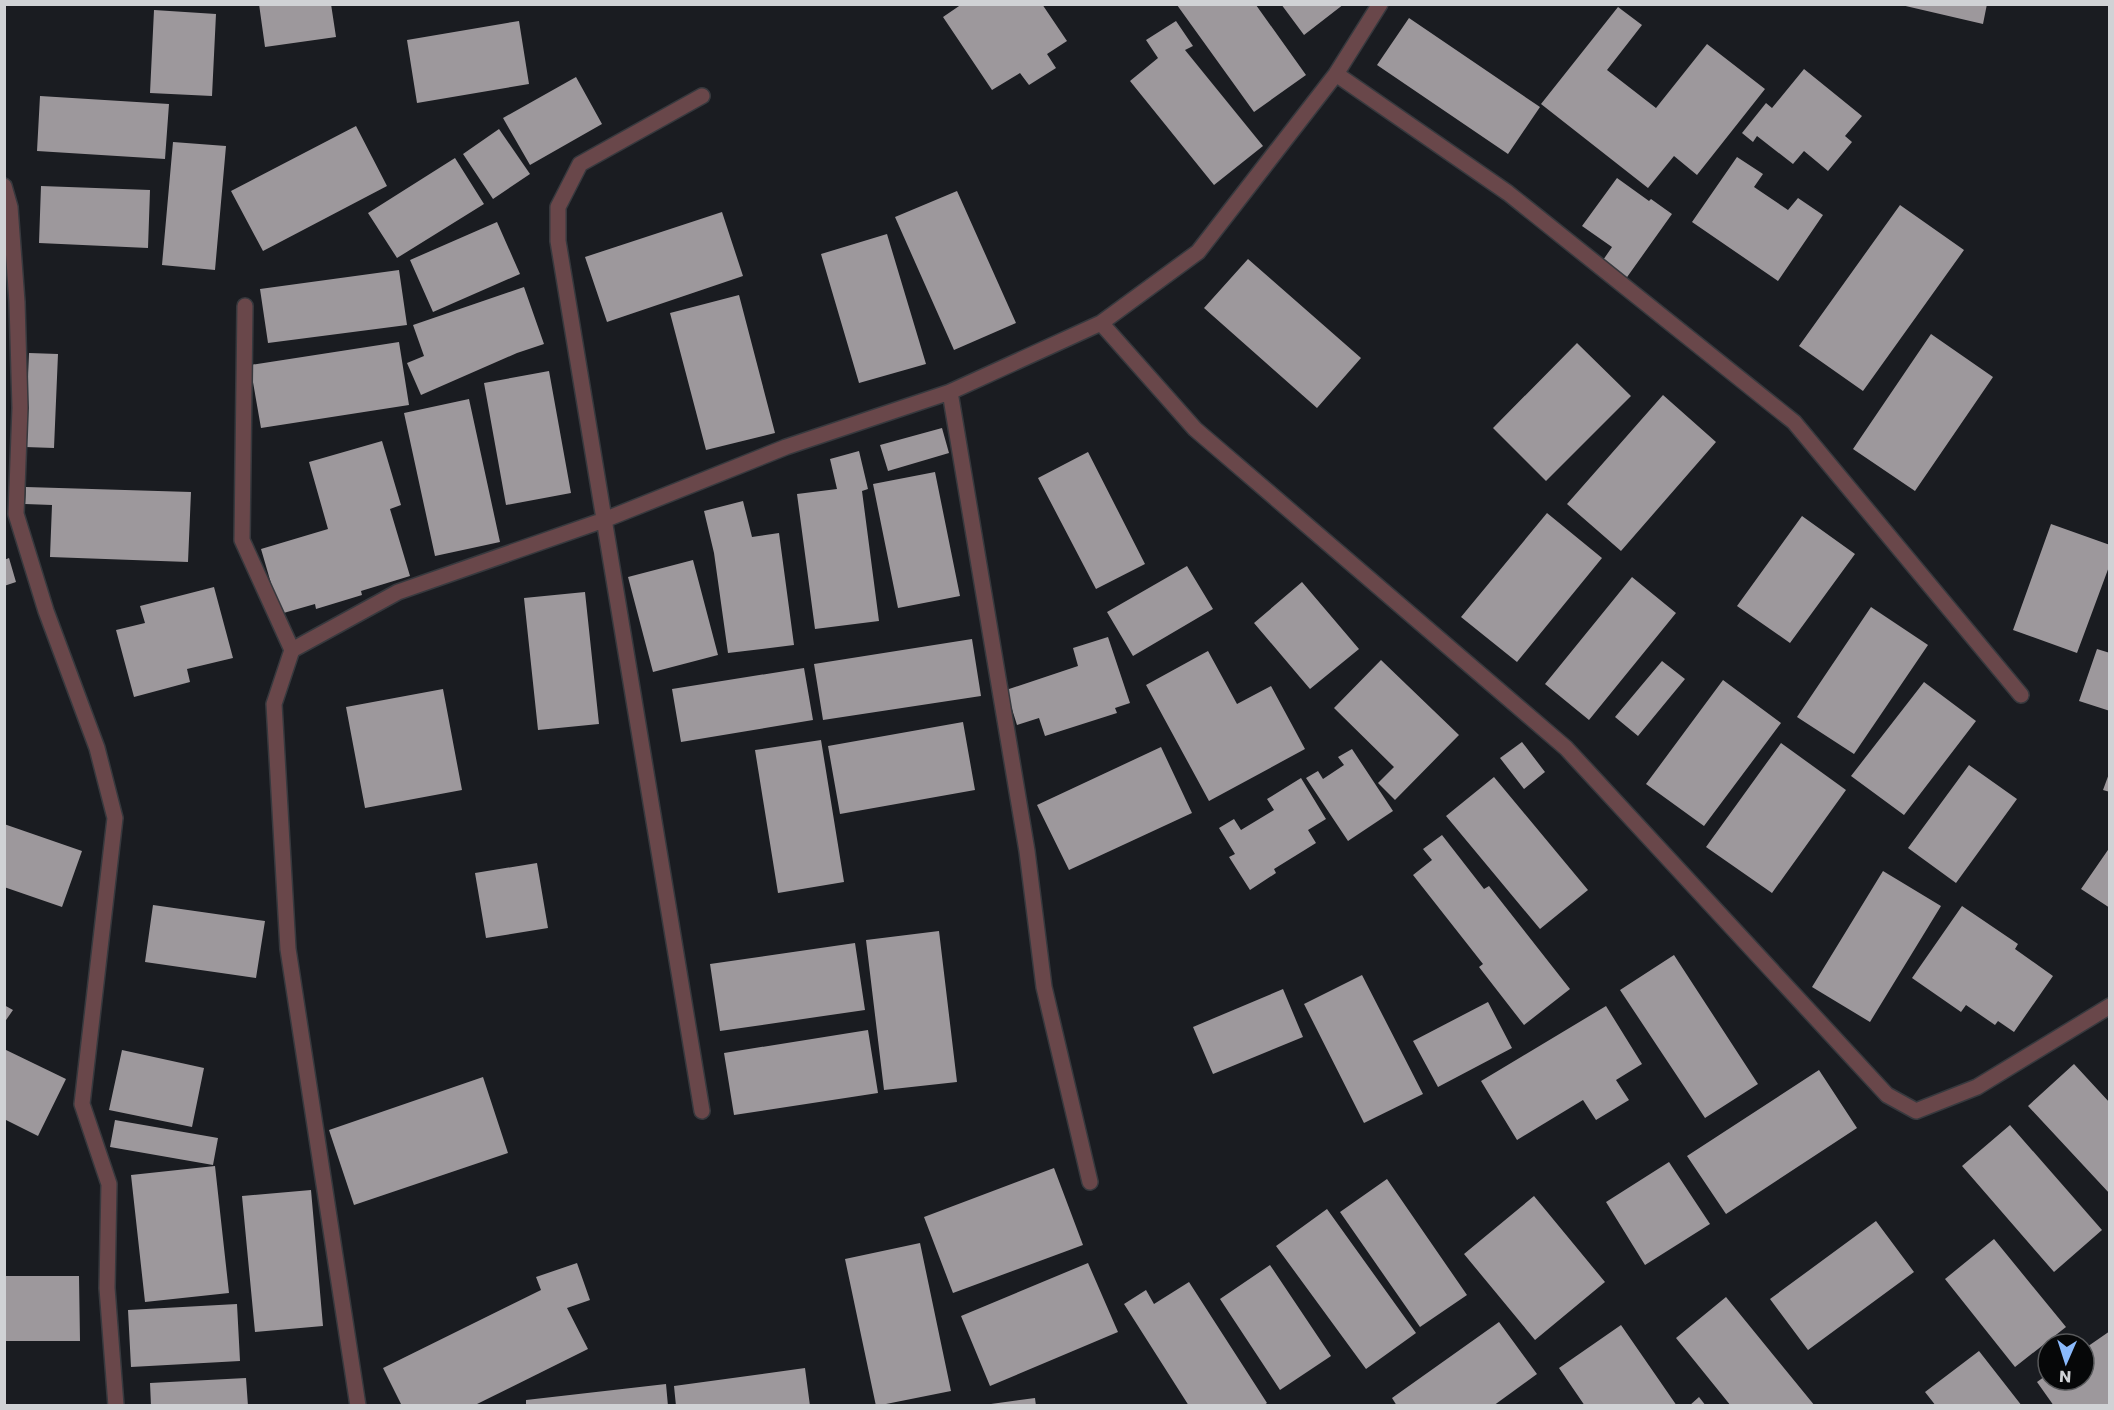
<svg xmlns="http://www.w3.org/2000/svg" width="2114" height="1410" font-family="Poppins,sans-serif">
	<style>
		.building { fill: #9d989c }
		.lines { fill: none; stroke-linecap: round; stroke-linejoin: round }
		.minor-casing { stroke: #37393e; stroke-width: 18 }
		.minor { stroke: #69474a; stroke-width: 15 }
	</style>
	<rect width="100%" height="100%" fill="#1a1c21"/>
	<path class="building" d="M259,4H331L336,37L265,47Z
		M962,4H1042L1067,41L1047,54L1056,68L1029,85L1020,73L992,90L943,17Z
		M1281,4H1344L1304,35Z
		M1897,4H1987L1983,24Z
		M1177,5H1256L1306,75L1254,112Z
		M1618,7L1642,25L1607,70L1656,108L1707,44L1765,89L1697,175L1674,156L1648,188L1541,104Z
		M154,10L216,14L212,96L150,93Z
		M1409,18L1540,107L1508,154L1377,65Z
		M519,21L529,84L417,103L407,40Z
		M1176,21L1193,46L1185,50L1263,146L1214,185L1130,81L1158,58L1146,40Z
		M1804,69L1862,116L1845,136L1852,142L1828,171L1804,151L1793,164L1757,136L1753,142L1742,133L1766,103L1772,108Z
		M576,77L602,124L530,165L503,118Z
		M40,96L169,104L165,159L37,151Z
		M356,126L387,186L263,251L231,191Z
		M499,129L530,174L493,199L463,154Z
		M173,142L226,146L215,270L162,265Z
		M1737,157L1763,174L1754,187L1788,210L1798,198L1823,215L1778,281L1692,222Z
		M455,158L484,204L397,258L368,213Z
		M1617,178L1649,201L1651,199L1672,214L1625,280L1601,263L1612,247L1582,226Z
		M41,186L150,190L148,248L39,243Z
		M957,191L1016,323L954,350L895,217Z
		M1900,205L1964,250L1863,391L1799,346Z
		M722,212L743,276L607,322L585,257Z
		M497,222L520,274L433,312L410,260Z
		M887,234L926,364L859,383L821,254Z
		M1248,259L1361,358L1317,408L1204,308Z
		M399,270L407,325L268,343L260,289Z
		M524,287L544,344L517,353L421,395L407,363L424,356L413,325Z
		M739,295L775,433L706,450L670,313Z
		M1931,334L1993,377L1915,491L1853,449Z
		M399,342L409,405L261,428L250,365Z
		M1577,343L1631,396L1546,481L1493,428Z
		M29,353L58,354L54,448L25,447Z
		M549,371L571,493L506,505L484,383Z
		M1663,395L1716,442L1621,551L1567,504Z
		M469,399L500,542L435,556L404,413Z
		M942,428L949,453L888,471L880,445Z
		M382,441L401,505L390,509L410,576L361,591L362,595L316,609L315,604L280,614L261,549L328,529L309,462Z
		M859,451L868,489L862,491L879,621L815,629L797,494L837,489L830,459Z
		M1088,452L1145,564L1096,589L1038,478Z
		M935,472L960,596L898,608L873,484Z
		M26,487L191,492L188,562L50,557L52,505L25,504Z
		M743,501L752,537L779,533L794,645L728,653L714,553L704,511Z
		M1547,513L1602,558L1517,662L1461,617Z
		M1802,516L1855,554L1790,643L1737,606Z
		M2051,524L2110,545V564L2077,653L2013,630Z
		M9,558L16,582L4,586V560Z
		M693,560L718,655L653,672L628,577Z
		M1187,566L1213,609L1133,656L1107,612Z
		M1632,577L1676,613L1589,720L1545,684Z
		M1302,582L1359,649L1310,689L1254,623Z
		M214,587L233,658L187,669L190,682L134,697L116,630L145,623L140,606Z
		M585,592L599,724L538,730L524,598Z
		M1871,607L1928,645L1854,754L1797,717Z
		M1108,637L1130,703L1115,708L1117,713L1045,736L1039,718L1017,725L1006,690L1078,666L1073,648Z
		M972,639L981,696L823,720L814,664Z
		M2097,649L2110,653V711L2079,701Z
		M1208,651L1237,704L1271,686L1305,749L1209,801L1146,685Z
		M1381,660L1459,735L1395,800L1378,783L1394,767L1334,708Z
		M1662,661L1685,679L1638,736L1615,717Z
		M804,668L813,720L681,742L672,689Z
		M1723,680L1781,723L1704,826L1646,784Z
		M1924,682L1976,721L1904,815L1851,776Z
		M443,689L462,790L365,808L346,707Z
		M963,722L975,790L840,814L828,746Z
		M821,740L844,882L778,893L755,750Z
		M1522,742L1545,772L1524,789L1500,758Z
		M1781,743L1846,790L1772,893L1706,847Z
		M1161,747L1192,813L1069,870L1037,805Z
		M1352,749L1393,811L1348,841L1306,778L1318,771L1323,779L1344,765L1338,757Z
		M1969,765L2017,799L1956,883L1908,848Z
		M2110,771V792L2103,790Z
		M1494,777L1588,890L1540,929L1446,816Z
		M1301,778L1326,819L1308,830L1316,843L1274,869L1276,873L1250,890L1229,857L1235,854L1219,828L1234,819L1241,830L1274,810L1267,799Z
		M4,824L82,851L62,907L4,887Z
		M1442,835L1484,889L1489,886L1570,989L1524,1025L1479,967L1483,964L1413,875L1432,860L1423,849Z
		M2110,847V908L2081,889Z
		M537,863L548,928L486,938L475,873Z
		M1883,871L1941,906L1870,1022L1812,987Z
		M153,905L265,921L256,978L145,962Z
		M1962,906L2018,944L2015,949L2053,976L2014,1032L1998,1021L1995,1025L1966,1005L1961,1012L1912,978Z
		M939,931L957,1082L884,1090L866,940Z
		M855,943L865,1010L720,1031L710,964Z
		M1674,955L1758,1084L1705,1118L1620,990Z
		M1362,975L1423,1094L1364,1123L1304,1004Z
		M1283,989L1303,1037L1213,1074L1193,1027Z
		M1488,1002L1512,1048L1438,1087L1413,1041Z
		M4,1005L13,1010L4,1023Z
		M1606,1006L1642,1064L1616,1080L1629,1100L1596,1120L1583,1100L1517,1140L1481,1081Z
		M868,1030L878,1093L734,1115L724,1053Z
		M4,1049L66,1079L38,1136L4,1119Z
		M122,1050L204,1068L192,1127L109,1110Z
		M2074,1064L2110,1103V1194L2028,1106Z
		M1819,1070L1857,1128L1726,1214L1687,1156Z
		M483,1077L508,1153L354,1205L329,1130Z
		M115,1120L218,1138L213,1165L110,1147Z
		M2010,1125L2102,1230L2054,1272L1962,1166Z
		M1669,1162L1710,1224L1645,1265L1606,1202Z
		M215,1166L229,1293L145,1302L131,1175Z
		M1054,1168L1083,1245L953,1293L924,1217Z
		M1387,1179L1467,1295L1420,1327L1340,1212Z
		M311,1190L323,1326L255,1332L242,1196Z
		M1534,1196L1605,1282L1535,1340L1464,1254Z
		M1327,1209L1416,1333L1366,1369L1276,1246Z
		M1876,1221L1914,1272L1808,1350L1770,1299Z
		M1994,1239L2066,1327L2015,1367L1945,1279Z
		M920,1243L951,1391L876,1406L845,1259Z
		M577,1263L590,1300L567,1308L588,1349L473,1406H402L383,1368L541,1290L536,1277Z
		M1088,1263L1118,1332L990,1386L961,1316Z
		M1270,1265L1331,1356L1280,1390L1220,1299Z
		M4,1276H79L80,1341H4Z
		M1189,1282L1267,1403L1263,1406H1189L1124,1304L1146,1290L1154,1304Z
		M1726,1297L1815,1406H1731L1676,1338Z
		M237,1304L240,1361L131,1367L128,1310Z
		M1499,1322L1537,1374L1493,1406H1397L1392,1398Z
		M1621,1325L1677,1406H1585L1559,1368Z
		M2110,1331V1406H2054L2037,1382L2048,1374V1380H2084V1349Z
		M1979,1351L2022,1406H1936L1925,1392Z
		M805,1368L810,1406H676L674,1386Z
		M246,1378L248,1406H151L150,1383Z
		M666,1384L668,1406H526V1400Z
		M1699,1397L1706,1406H1689Z
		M1035,1398L1036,1406H991V1404Z"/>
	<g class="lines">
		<g class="minor-casing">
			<path id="minor" d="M1336,74L1508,193L1794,422L2021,695
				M4,186L10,207L17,302L20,408L16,514L46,611L97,748L115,818L82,1104L109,1184L107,1288L116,1406
				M245,306L242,540L292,650
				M1101,323L1195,429L1566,748L1887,1095L1916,1111L1977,1087L2110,1006
				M950,392L1027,851L1044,987L1090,1182
				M702,1111L558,241V207L580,164L702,96
				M358,1406L288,949L274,704L292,650L398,592L604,520L786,447L950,392L1101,323L1198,252L1336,74L1380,4"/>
		</g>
		<use href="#minor" class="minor"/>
	</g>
	<rect width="2114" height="1410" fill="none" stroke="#d0d2d5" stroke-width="12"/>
	<g transform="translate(2066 1362) rotate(183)"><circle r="28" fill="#060708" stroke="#57585a" stroke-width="1.5"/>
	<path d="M0-4.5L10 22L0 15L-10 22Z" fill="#8bbafc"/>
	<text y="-9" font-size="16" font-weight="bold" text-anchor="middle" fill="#d0d2d5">N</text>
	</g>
</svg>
